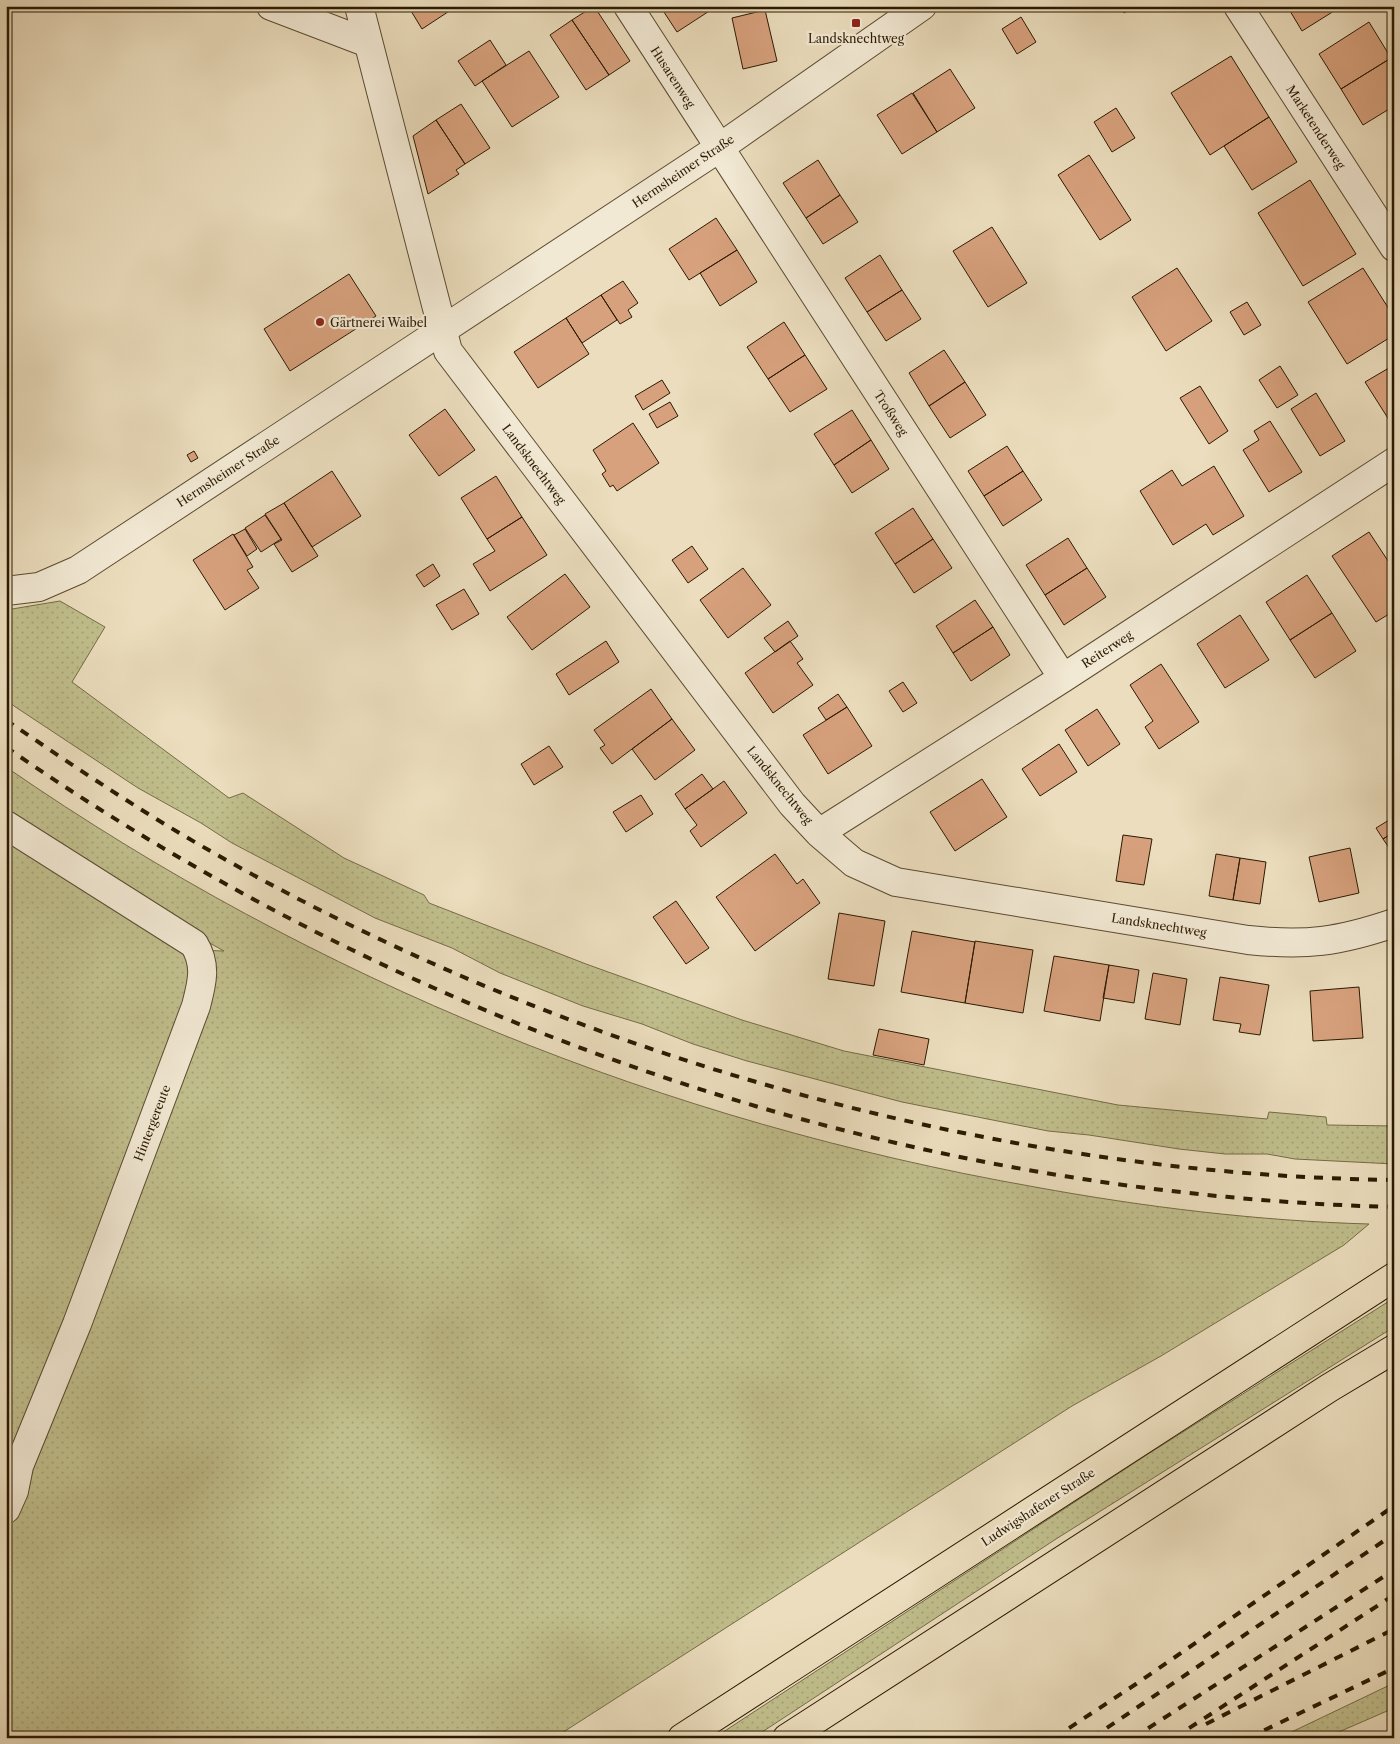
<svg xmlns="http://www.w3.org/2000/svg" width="1400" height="1744" font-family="'Libre Caslon Text',serif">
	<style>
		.green { fill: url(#green-dots); stroke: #766c47 }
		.building { fill: #d7a17d; stroke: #2b1a02 }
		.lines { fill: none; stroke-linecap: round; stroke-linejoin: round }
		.minor-casing { stroke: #5b4b31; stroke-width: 30 }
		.major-casing { stroke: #2b1a02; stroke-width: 30 }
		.minor { stroke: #f2e9d4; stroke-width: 28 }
		.major { stroke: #ebddbd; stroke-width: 28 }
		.rail { stroke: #2b1a02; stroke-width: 4; stroke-dasharray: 9 9; stroke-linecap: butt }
		.poi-dot { fill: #8f2418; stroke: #f2e9d4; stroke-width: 2 }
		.labels { text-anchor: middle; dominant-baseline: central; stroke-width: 4.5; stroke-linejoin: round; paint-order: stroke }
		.poi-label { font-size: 12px; fill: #2b1a02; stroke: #f2e9d4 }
		.street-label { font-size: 12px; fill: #2b1a02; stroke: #f2e9d4 }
	</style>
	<defs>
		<pattern id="green-dots" width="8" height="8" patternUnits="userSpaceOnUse" patternTransform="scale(1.25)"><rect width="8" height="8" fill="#c0be8c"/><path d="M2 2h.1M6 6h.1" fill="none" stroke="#a5a377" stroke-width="1.8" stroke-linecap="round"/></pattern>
	</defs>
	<rect width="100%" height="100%" fill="#ebddbd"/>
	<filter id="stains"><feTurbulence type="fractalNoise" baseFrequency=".004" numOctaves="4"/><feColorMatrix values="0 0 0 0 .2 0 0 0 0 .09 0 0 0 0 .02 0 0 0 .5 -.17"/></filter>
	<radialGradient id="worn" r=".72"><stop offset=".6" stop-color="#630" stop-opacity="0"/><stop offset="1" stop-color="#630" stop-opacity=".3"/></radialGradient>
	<path class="green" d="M60,601L105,627L72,682L229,798L243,793L344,858L424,895L429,903L586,964L742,1020L844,1051L1118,1105L1267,1119L1269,1112L1326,1117L1327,1125L1394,1126V1164L1295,1159L1267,1154H1225L1179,1149L1089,1135L1048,1131L902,1102L747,1061L693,1044L642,1024L583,1006L500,973L452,948L375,918L232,843L201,823L138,788L14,706L6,698V610Z
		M6,767C316,981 665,1122 1035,1187C1144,1207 1259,1221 1369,1224L1344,1245L1161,1356L1072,1406L554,1738H6V836L190,950L224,951L172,922L6,817Z
		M1394,1298V1327L1056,1539L753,1738H714L1145,1456Z
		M1394,1683V1708L1325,1738H1279Z"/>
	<path class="building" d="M408,6H457L422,29Z
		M594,6L630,61L609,75L572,20Z
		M660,6H717L677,32Z
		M1119,6H1135L1124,13Z
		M1287,6H1342L1302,31Z
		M765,10L777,61L743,69L732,18Z
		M1021,17L1036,42L1017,54L1002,29Z
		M572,20L609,75L586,90L550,35Z
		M1369,22L1391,58L1341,89L1319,54Z
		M490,40L506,65L475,86L458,61Z
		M529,51L559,97L512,127L482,81Z
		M1231,56L1269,117L1210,155L1171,93Z
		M1391,58L1394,62V106L1363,125L1341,89Z
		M950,69L975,108L937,132L913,93Z
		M912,93L937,132L902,154L877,115Z
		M461,104L490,148L465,164L436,120Z
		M1116,108L1135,138L1112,152L1094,122Z
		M1269,117L1297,162L1252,190L1224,146Z
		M436,120L465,164L456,170L459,174L428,194L413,136Z
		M1089,155L1131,220L1100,240L1058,175Z
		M818,160L840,195L806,218L783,183Z
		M1310,180L1356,254L1303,286L1258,213Z
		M840,195L858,222L823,244L806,218Z
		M716,218L737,250L689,280L669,249Z
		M992,227L1027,283L988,307L953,251Z
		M737,250L757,282L720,306L700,273Z
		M880,255L902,290L867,312L845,278Z
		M1177,268L1212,321L1166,351L1132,297Z
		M1363,268L1394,317V335L1347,364L1308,302Z
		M349,274L376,316L290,371L264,329Z
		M623,281L638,303L628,310L632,317L620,324L601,295Z
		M902,290L921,319L886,341L867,312Z
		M601,295L617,320L582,343L566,318Z
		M1247,302L1261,325L1244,335L1230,312Z
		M566,318L589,354L538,388L514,352Z
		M784,322L805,355L768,379L747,347Z
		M944,350L965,382L929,406L909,373Z
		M805,355L827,389L790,412L768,379Z
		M1394,365V421L1391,423L1365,382Z
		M1280,366L1298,395L1277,408L1259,380Z
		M662,380L670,393L643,410L635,396Z
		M965,382L986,415L950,438L929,406Z
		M1200,386L1228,431L1209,444L1180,398Z
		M1316,393L1345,441L1320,456L1291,409Z
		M670,402L678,416L657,428L649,414Z
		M445,409L475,450L439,476L409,435Z
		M852,410L871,440L834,465L814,434Z
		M1270,421L1302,472L1269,492L1243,450L1259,440L1254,431Z
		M633,423L659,463L617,491L613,485L610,487L602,474L606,471L593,450Z
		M871,440L889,469L852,493L834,465Z
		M1007,446L1023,471L984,496L968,471Z
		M194,451L198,458L191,462L187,455Z
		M1214,466L1244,516L1213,535L1206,524L1173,545L1140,491L1172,470L1182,486Z
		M332,471L361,516L312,547L284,503Z
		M1023,471L1042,500L1003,526L984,496Z
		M496,476L522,517L487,539L461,498Z
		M284,503L318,556L292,572L274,544L282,540L265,514Z
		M913,508L933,539L895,564L875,533Z
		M265,515L281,539L261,552L245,528Z
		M522,517L547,555L490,591L473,564L495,551L487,539Z
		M1394,517V527L1389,520Z
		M245,529L257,549L247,556L234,535Z
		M1369,532L1394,570V611L1376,622L1332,556Z
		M233,534L253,567L247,570L259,588L225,610L193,560Z
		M1068,538L1087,568L1045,595L1026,565Z
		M933,539L952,568L914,593L895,564Z
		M692,546L708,569L688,583L672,560Z
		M433,564L440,576L424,587L416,575Z
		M743,568L771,605L728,638L700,600Z
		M1087,568L1106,597L1064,625L1045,595Z
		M565,574L590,607L532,650L507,617Z
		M1307,575L1332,613L1290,640L1266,602Z
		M464,589L479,614L452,630L436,605Z
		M975,600L993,627L953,653L936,626Z
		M1332,613L1356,651L1315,678L1290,640Z
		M1240,615L1269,660L1225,688L1197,644Z
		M788,621L798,636L775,652L764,638Z
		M993,627L1010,655L971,681L953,653Z
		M606,641L619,662L569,695L556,674Z
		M790,641L803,659L797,663L813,685L773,713L745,673Z
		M1161,664L1199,722L1159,749L1145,727L1153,721L1130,685Z
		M903,682L917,703L903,712L889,691Z
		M651,689L672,719L612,764L600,748L605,745L594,730Z
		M838,694L847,707L826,720L818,708Z
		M847,707L872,746L828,774L803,735Z
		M1097,709L1120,744L1088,766L1065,730Z
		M672,719L695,750L655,780L632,749Z
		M1059,744L1077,772L1040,796L1022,769Z
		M549,746L563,767L534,785L521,764Z
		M702,774L713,789L685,809L675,794Z
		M982,779L1007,817L955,851L930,812Z
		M724,781L747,813L701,847L690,831L697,825L685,809Z
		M641,795L653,814L626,832L613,812Z
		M1394,817V832L1383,839L1376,828Z
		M1394,832V855L1383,839Z
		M1123,835L1152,839L1144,885L1116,881Z
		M1350,848L1359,893L1319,902L1309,857Z
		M775,854L797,884L803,879L820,903L755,951L716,897Z
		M1216,854L1240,858L1233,900L1209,896Z
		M1240,858L1266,862L1260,904L1233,900Z
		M676,901L709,948L686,964L653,917Z
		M839,913L885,921L874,986L828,979Z
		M912,931L975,942L965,1003L901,992Z
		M975,941L1033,950L1023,1013L965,1003Z
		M1054,956L1109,965L1100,1021L1044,1011Z
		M1109,965L1139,970L1134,1003L1103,998Z
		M1153,973L1187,979L1180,1025L1145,1019Z
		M1220,977L1269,985L1260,1035L1239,1032L1241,1024L1213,1020Z
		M1359,987L1363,1038L1313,1041L1310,991Z
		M879,1029L929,1039L924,1065L873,1055Z"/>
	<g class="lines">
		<g class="minor-casing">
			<path id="minor" d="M271,6L368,43
				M359,6L448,351L792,804L819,833L854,863L896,882L1248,940C1306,946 1338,942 1394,923
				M628,6L1063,678
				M1238,6L1394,247
				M6,591L39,587L78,570L719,148L922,6
				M6,825L194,944C207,965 202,983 196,1006L77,1324L19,1466L14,1491L6,1509
				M819,833L1063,678L1394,462"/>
		</g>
		<g class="major-casing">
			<path id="major" d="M682,1738L1394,1277
				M787,1738L1329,1388L1394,1349"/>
		</g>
		<use href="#minor" class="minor"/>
		<use href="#major" class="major"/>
		<path class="rail" d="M6,720C63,759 121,798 181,834C542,1047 974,1174 1394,1180
			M6,747C413,1030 898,1194 1394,1207
			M1206,1724L1394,1629
			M1054,1738L1136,1684L1394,1506
			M1092,1738L1394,1534
			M1133,1738L1394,1570
			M1174,1738L1394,1595
			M1248,1738L1394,1668"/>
	</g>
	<g class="poi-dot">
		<rect x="851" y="18" width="10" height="10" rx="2.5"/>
		<circle cx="320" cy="322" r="5"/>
	</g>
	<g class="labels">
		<g class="poi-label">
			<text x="856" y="38">Landsknechtweg</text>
			<text x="330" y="322" text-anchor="start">Gärtnerei Waibel</text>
		</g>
		<g class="street-label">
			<text transform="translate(673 77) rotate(57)">Husarenweg</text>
			<text transform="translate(1316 127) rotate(57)">Marketenderweg</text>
			<text transform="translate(683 171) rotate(-34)">Hermsheimer Straße</text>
			<text transform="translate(891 413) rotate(57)">Troßweg</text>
			<text transform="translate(534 464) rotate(53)">Landsknechtweg</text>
			<text transform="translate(228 471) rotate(-33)">Hermsheimer Straße</text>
			<text transform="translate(1107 649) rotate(-33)">Reiterweg</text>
			<text transform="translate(780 785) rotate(51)">Landsknechtweg</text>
			<text transform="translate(1159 925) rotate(9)">Landsknechtweg</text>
			<text transform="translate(152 1123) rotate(-69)">Hintergereute</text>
			<text transform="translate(1038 1507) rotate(-33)">Ludwigshafener Straße</text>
		</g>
	</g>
	<rect width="1400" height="1744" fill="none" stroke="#ebddbd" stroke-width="25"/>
	<rect x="8" y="8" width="1385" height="1729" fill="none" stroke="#2b1a02" stroke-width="2.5"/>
	<rect x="12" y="12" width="1375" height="1719" fill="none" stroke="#2b1a02"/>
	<rect width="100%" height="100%" filter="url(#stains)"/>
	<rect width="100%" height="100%" fill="url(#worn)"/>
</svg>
